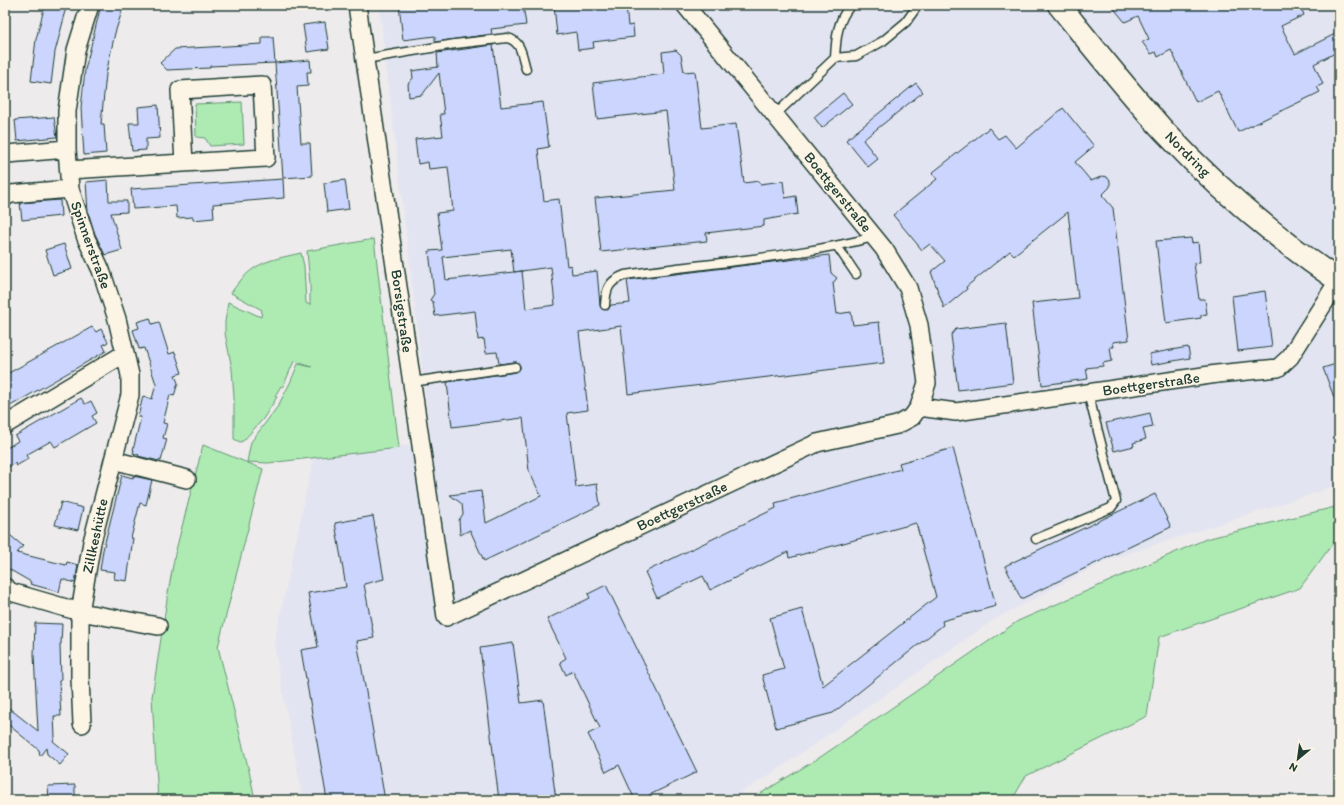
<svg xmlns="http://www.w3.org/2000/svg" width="1344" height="805" font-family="Itim,sans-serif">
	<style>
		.built { fill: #e3e4f1 }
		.green { fill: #adebb3; stroke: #669474 }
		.building { fill: #cbd5fd; stroke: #1f3d34; fill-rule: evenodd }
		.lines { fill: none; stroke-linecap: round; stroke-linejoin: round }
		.lane-casing { stroke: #1f3d34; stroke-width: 11 }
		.street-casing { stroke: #1f3d34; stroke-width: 20 }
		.primary-casing { stroke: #1f3d34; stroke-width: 25 }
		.lane { stroke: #fcf5e5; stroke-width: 8 }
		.street { stroke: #fcf5e5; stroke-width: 17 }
		.primary { stroke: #fcf5e5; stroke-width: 22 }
		.labels { text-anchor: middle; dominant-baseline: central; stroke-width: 3; stroke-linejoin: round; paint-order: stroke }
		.street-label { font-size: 15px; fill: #1f3d34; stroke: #fcf5e5 }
	</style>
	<rect width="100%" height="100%" fill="#edebec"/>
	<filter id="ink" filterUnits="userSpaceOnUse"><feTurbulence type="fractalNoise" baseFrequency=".025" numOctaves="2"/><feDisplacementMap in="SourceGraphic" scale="8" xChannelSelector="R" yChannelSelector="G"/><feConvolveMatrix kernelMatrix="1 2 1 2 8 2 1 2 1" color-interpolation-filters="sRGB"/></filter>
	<g filter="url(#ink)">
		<path class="built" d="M379,5H1339V482L1321,491L1108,560L995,619L771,774L728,800H303L274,645L314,455L431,443Z"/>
		<path class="green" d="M242,102L244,144L210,146L205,138L196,137L195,104Z
			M374,239L399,448L268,463L247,462L251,442L278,406L290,383L298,364L312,367L294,361L283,387L281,386L275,396L277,397L263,419L243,441L240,442L234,439V397L232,369L225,333V322L228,302L261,317L262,310L231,293C252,262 266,261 301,253L304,266L306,303L310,305V284L307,251Z
			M203,445L263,469L218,647L250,775L255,800H158L152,697L168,593L175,554Z
			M1339,506V535L1300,588L1159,637L1147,716L1026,776L1012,800H750L822,756L1018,621L1206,539Z"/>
		<path class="building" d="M45,5H67L63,18H64L55,52L51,84L31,81L36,39Z
			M101,5H124L115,33L106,74L101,124H104L106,153L84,155L81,108L85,70Z
			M399,5H523L526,25L491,29L492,34L435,42V36L403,40Z
			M554,5H626L628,26L633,25L634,37L593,42L594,48L578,50L576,32L557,35Z
			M1111,5H1300L1304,15L1281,26L1295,54L1339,32V51L1314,64L1323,84L1317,87L1320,92L1238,132L1218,91L1196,102L1171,50L1158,57L1156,52L1151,54L1142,42L1149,39L1138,16L1125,22Z
			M325,22L329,49L307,52L303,25Z
			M262,37H273L275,63L210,66V68L167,70L160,63L175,49L262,44Z
			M493,45L501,107L543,102L549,147L538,149L544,201L559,199L567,266L571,265L572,274L597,271L600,305L602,309L608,310L611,305L630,303L627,280L829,255L831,273L837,278L833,283L837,314L851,312L853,325L879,322L884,363L628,394L621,326L579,332L588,410L567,413L576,487L597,484L600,505L484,561L470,530L460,535L459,520L463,514L462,504L450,495L481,491L482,498H483L486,523L541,496L529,471L523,418L452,427L447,382L516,372L520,369V366L517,362H515L499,364L497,352L486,353L484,339L478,340L475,311L435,316L433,302L430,300L434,294L429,251L442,250L437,213L453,211L448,167L429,169L428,162L418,164L415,139L443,136L440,114H444L439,73L422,95L409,97L408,84L413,78L412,71L438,67L437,53ZM511,249L514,272L551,267L555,305L526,309L522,271L446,280L443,257Z
			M676,50L681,55L684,72L695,71L702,128L736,124L744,183L759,181L760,184L783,181L785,198L796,196L798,214L764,220V226L706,233L707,241L601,252L595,198L675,190L666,111L597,119L593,83L664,74L662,52Z
			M310,60L311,72H307L308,86L297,87L301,143H310L312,176L283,178L275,63Z
			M916,83L923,92L863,140L878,159L868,167L846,140Z
			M843,93L852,104L822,128L814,117Z
			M158,105L160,138L146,139V150L132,151L129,123H139L138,107Z
			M1063,108L1094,146L1075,162L1091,181L1103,176L1107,177L1110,181V187L1102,195L1113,208L1129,340L1113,342L1114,347H1110L1112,361L1103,363V366L1086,368L1088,379L1042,385L1032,303L1078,298L1068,212L1014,255L1010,251L966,287L967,289L944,308L931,272L945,261L930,244L922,250L893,215L937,179L932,173L989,128L998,139L1005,135L1016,148Z
			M54,117L57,137L17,141L15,120Z
			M283,179L284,198L213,204L214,218L193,220V217L177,218L176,206L133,209L131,189Z
			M108,180L109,201H127V212L111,213L122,250L105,255L95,234L88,212L86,182Z
			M345,180L349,209L327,212L324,183Z
			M60,200L61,216L22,220L20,203Z
			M1191,238L1192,243L1198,242L1200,262L1194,263L1199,299H1205L1207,314L1201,315V318L1166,323L1156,241Z
			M64,244L72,269L53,275L45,250Z
			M1265,291L1272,347L1238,351L1232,296Z
			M150,318L152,324L159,322L169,354L175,352L182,373L175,375L178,383L174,396L170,395L163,423L167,424L163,438L167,439L161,461L159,460V461L138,456L139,455L133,453L134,450H133L141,417H138L143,396L152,399L156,384L144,348L139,349L133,330L139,328L137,322Z
			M1006,323L1013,383L958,390L951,335L956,329Z
			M92,327L96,332L101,329L108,342L103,345L106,351L5,409V375Z
			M1188,347L1190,358L1151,365L1149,354Z
			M1336,364L1339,372V408H1338L1323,368Z
			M81,398L85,404L91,401L97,413L92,416L96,423L55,447L51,441L26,455L28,459L16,466L15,463L5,469V449L18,441L15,436Z
			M1150,413L1153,427L1143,429L1146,439L1133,443L1134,446L1114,451L1106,423Z
			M953,448L996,606L942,621L943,625L833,713L776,728L762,675L784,669L770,618L802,609L823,686L936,597L916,523L789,558L788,552L710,590L703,576L657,598L645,572L776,508L775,503L901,469L899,463Z
			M122,475L133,478V476L152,480L146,505L140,503L131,538H133L127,581L114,579L115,572L100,570L103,550Z
			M1155,494L1171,527L1021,599L1005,566Z
			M61,502L83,508L78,530L55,525Z
			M373,516L384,579L364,584L374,638L357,641L385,800H327L301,650L318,647L308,593L346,587L335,523Z
			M5,531L23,546L17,553L66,565L67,562L78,565L75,583L62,579L59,592L52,590L30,584L31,582L5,567Z
			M606,585L697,772L639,800H635L619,765L606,772L588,734L600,728L573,671L566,675L560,662L566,658L547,619L590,598L588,594Z
			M35,623L62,624L61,644H60L61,680L59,681L61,716H54L55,737L53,741L69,754L60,765L47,754L46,748L40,756L39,750L5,722V705L38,731L34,655Z
			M513,643L521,703L543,700L556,800H499L480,648Z
			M75,785V800H49L48,786Z"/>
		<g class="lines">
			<g class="lane-casing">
				<path id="lane" d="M835,58C836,39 837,20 851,5
					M365,59L455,44L507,38C522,41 522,57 526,69
					M775,115L835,58L856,56L883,41L906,22L918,5
					M837,246L856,274
					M605,305C606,288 609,281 625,275C708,263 792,258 874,237
					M412,382L515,367
					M1036,539L1111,508L1116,501L1088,393"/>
			</g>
			<g class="street-casing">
				<path id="street" d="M357,5L446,617L817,443L897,425L912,417L919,407L927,383L919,325L908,288L884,249L685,5
					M5,152L7,154L67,149
					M69,170L266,158L262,85L180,90L184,163
					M5,197L11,194L70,189
					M919,407L956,412L1217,374L1278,368L1290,357L1338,281
					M5,425L124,354
					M113,460L187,479
					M5,587L11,592L80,612L92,542L130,395V375L117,319L101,270L86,238L70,189L67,149V111L76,50L90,5
					M82,724L80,677V612L158,626"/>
			</g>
			<g class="primary-casing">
				<path id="primary" d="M1059,5C1093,47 1127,90 1164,131C1216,187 1276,238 1339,281"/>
			</g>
			<use href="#lane" class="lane"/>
			<use href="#street" class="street"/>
			<use href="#primary" class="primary"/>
		</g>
	</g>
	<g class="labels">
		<g class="street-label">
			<text transform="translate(1188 154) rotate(45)">Nordring</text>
			<text transform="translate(838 192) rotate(51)">Boettgerstraße</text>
			<text transform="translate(91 245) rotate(70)">Spinnerstraße</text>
			<text transform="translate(402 311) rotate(82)">Borsigstraße</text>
			<text transform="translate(1151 384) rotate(-8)">Boettgerstraße</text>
			<text transform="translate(682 506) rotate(-25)">Boettgerstraße</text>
			<text transform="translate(95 536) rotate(-78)">Zillkeshütte</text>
		</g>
	</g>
	<rect width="1344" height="805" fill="none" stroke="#fcf5e5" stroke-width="20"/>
	<rect x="10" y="10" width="1324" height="785" fill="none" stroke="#1f3d34" stroke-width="1.5" filter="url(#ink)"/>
	<g transform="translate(1298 759) rotate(209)" stroke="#fcf5e5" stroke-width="3" paint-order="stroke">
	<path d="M0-3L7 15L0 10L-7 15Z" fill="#1f3d34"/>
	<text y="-6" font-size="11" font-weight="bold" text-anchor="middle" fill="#1f3d34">N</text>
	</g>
</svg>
